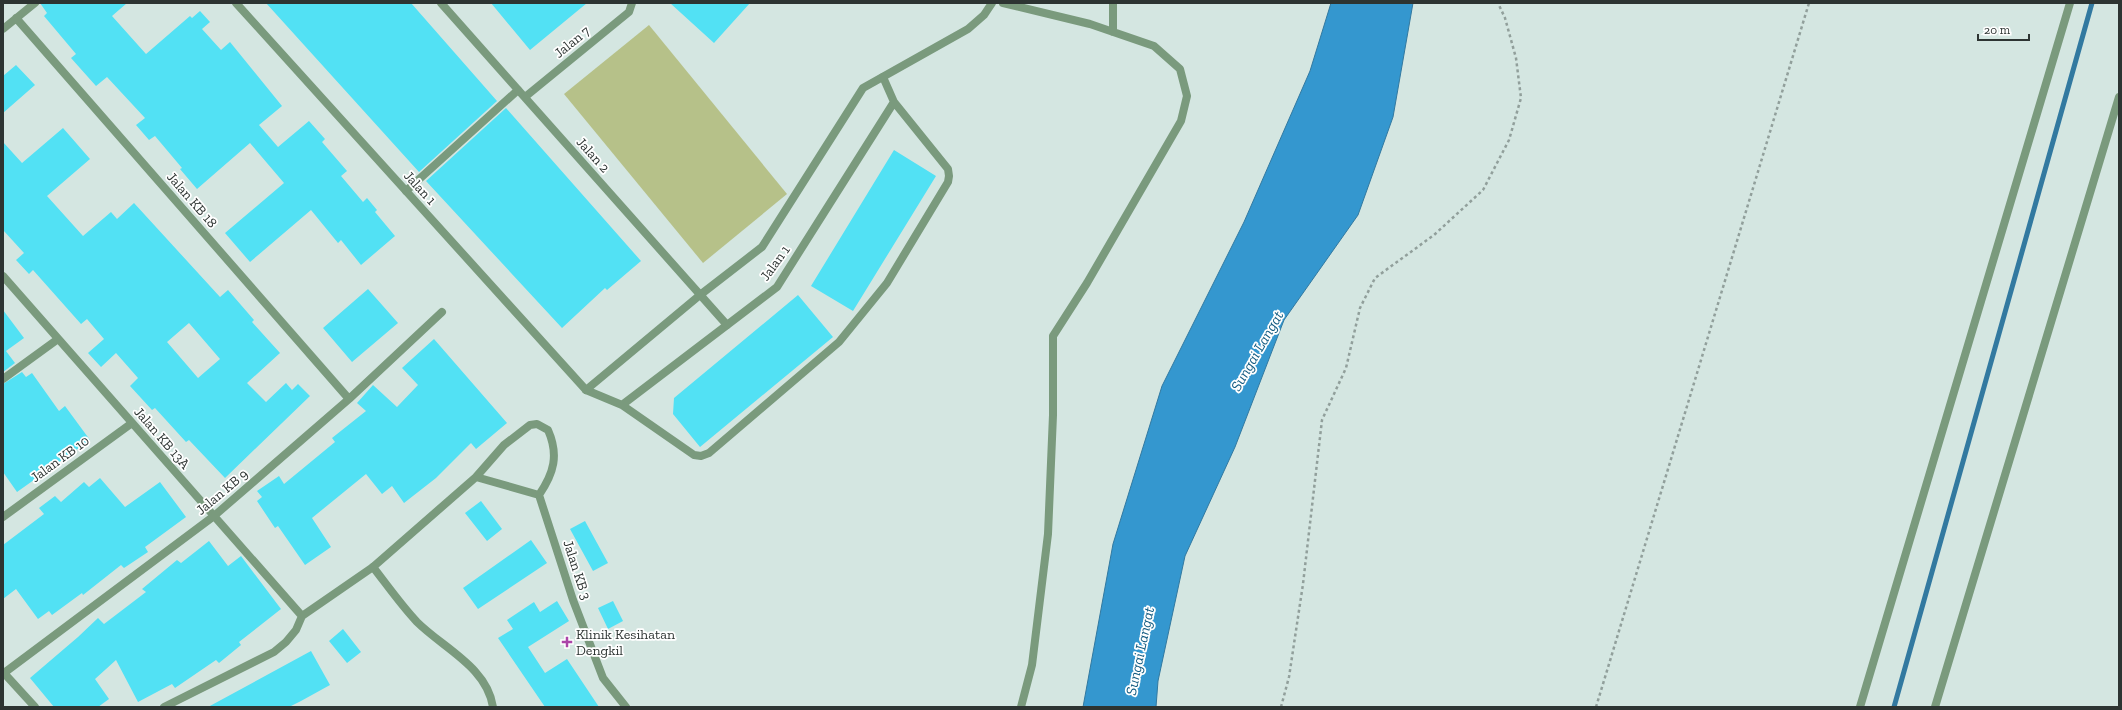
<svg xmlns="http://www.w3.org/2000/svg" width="2122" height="710" font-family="'Zilla Slab',serif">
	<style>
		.green { fill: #b6c189 }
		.water { fill: #3497cf; stroke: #3279a0 }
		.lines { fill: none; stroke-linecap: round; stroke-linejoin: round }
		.stream { stroke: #3279a0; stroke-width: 5 }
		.building { fill: #52e1f4; fill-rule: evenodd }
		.path { stroke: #919f9b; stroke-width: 2.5; stroke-dasharray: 3 3; stroke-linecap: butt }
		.lane { stroke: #7a9a7d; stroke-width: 8 }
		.street { stroke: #7a9a7d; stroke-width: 8 }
		.poi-dot { fill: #ab44a8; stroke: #fff; stroke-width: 1.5 }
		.labels { text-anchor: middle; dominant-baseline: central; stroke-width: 3.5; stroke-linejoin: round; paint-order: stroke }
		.street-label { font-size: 14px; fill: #2d3432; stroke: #fff }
		.poi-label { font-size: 14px; fill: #2d3432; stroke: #fff; text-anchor: start }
		.water-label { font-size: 15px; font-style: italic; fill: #145c82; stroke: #fff }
	</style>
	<rect width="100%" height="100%" fill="#d4e6e1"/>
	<path class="green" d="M649,25L787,194L703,263L564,94Z"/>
	<path class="water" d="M1331,3H1413L1393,117L1358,215L1284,320L1235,447L1185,556L1158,681L1156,707H1083L1113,544L1162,386L1244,222L1310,71Z"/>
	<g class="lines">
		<path class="stream" d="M1894,707L2092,3"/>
	</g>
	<path class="building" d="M40,3H127L112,16L146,54L190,16L192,18L200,11L210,22L202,29L221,50L230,42L282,106L259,125L278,147L309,121L325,139L322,142L347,171L341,176L363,202L367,198L377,210L375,212L395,236L361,265L341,240L338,243L311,210L250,262L225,233L284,183L250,143L197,189L180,169L182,168L155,136L149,140L136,125L145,118L107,77L96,86L71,58L76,54L44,16L47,13Z
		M266,3H411L497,101L419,172Z
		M491,3H587L530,50Z
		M670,3H750L714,43Z
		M16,65L35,85L3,113V76Z
		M506,108L641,261L607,290L605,288L562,328L426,181Z
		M63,128L90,159L47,196L83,236L111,212L117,219L134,203L220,297L228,290L254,320L252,322L280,353L247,383L266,402L286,383L292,390L298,384L310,396L225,478L189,440L186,442L155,408L152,410L130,386L138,378L116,353L101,367L88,353L104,339L87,319L81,324L33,270L29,274L16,260L24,253L3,230V142L22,163ZM189,323L220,359L198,378L167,342Z
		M894,150L936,176L853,311L811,286Z
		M368,289L398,323L352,362L323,328Z
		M798,295L833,337L700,447L673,414L674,398Z
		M3,310L24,338L6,351L15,363L3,372Z
		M434,339L507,423L476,449L471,443L436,478L404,503L392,486L382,494L366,474L312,518L331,547L305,565L278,526L275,528L257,501L262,497L257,491L279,476L284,484L335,442L332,438L366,411L357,403L373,385L397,407L418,385L402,368Z
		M22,372L26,377L32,373L59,411L65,406L90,440L17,492L3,472V384Z
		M100,478L125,507L160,482L186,517L145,547L148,552L124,568L121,565L83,595L82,593L52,615L49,611L38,619L16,589L3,599V545L44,514L39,508L55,496L61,502L84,482L89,487Z
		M481,501L502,529L487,541L465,513Z
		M585,521L608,563L593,571L570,529Z
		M531,540L547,563L478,609L463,588Z
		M209,541L228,566L241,556L281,609L239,642L241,645L219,663L216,660L175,688L172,684L138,702L116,660L95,679L109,699L98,707H54L30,678L78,637L98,618L104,624L146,592L142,589L177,560L181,563Z
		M557,601L569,621L528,647L545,673L567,659L599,707H545L498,638L513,629L507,620L534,602L540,612Z
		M613,601L623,621L608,629L598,608Z
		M343,629L361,652L347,663L329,641Z
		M311,651L330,685L301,701L289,707H208Z"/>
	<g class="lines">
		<path class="path" d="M1281,707L1289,677L1303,584L1322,420L1346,368L1360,308L1375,278L1434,235L1483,190L1509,140L1521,98L1516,58L1505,18L1498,3
			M1596,707L1809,3"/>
		<path class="lane" d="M406,191L518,90
			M586,390L622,405L777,287L894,102L883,77
			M622,405L694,455L701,456L709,453L839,342L887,283L948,182L949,176L948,169L894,102
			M373,567C387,585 401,605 417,622C443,648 487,667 493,707"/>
		<path class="street" d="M236,3L586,390L700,295L762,247L863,88L968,29L984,15L992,3
			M441,3L727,325
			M1003,3L1090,24L1154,46L1180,69L1187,96L1181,121L1087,283L1053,336V415L1048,534L1032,665L1021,707
			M16,18L349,399
			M3,29L35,3
			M1113,32V3
			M525,97L629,12L632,3
			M3,276L302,616
			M3,379L58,339
			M476,477L539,495L573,600L603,678L626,707
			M3,517L132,423
			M3,672L35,707
			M4,673L214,516L349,399L442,312
			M164,707L274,652L286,642L296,630L302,616L373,567L476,477L504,445L530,425L537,424L548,430C559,455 554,473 539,495
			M1860,707L2070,3
			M1935,707L2119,97"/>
	</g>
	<path class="poi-dot" d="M565 636h4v4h4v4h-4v4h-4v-4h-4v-4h4z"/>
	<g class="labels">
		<g class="street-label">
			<text transform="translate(572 42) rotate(-39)">Jalan 7</text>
			<text transform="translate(593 155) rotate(48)">Jalan 2</text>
			<text transform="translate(420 188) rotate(48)">Jalan 1</text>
			<text transform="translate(192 200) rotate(49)">Jalan KB 18</text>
			<text transform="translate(775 263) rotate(-54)">Jalan 1</text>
			<text transform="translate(162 438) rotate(49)">Jalan KB 13A</text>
			<text transform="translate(60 459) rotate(-36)">Jalan KB 10</text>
			<text transform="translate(222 492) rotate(-40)">Jalan KB 9</text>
			<text transform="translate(577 570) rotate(72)">Jalan KB 3</text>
		</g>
		<g class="poi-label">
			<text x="576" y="634">Klinik Kesihatan<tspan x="576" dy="16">Dengkil</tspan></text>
		</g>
		<g class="water-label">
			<text transform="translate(1257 351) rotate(-60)">Sungai Langat</text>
			<text transform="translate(1140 651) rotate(-78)">Sungai Langat</text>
		</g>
	</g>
	<rect width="2122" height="710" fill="none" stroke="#2d3432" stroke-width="8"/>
	<path d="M1978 34v6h51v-6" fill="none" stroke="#2d3432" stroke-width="2"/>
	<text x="1984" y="34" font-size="12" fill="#2d3432" stroke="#ffffff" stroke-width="3" paint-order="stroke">20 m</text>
</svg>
